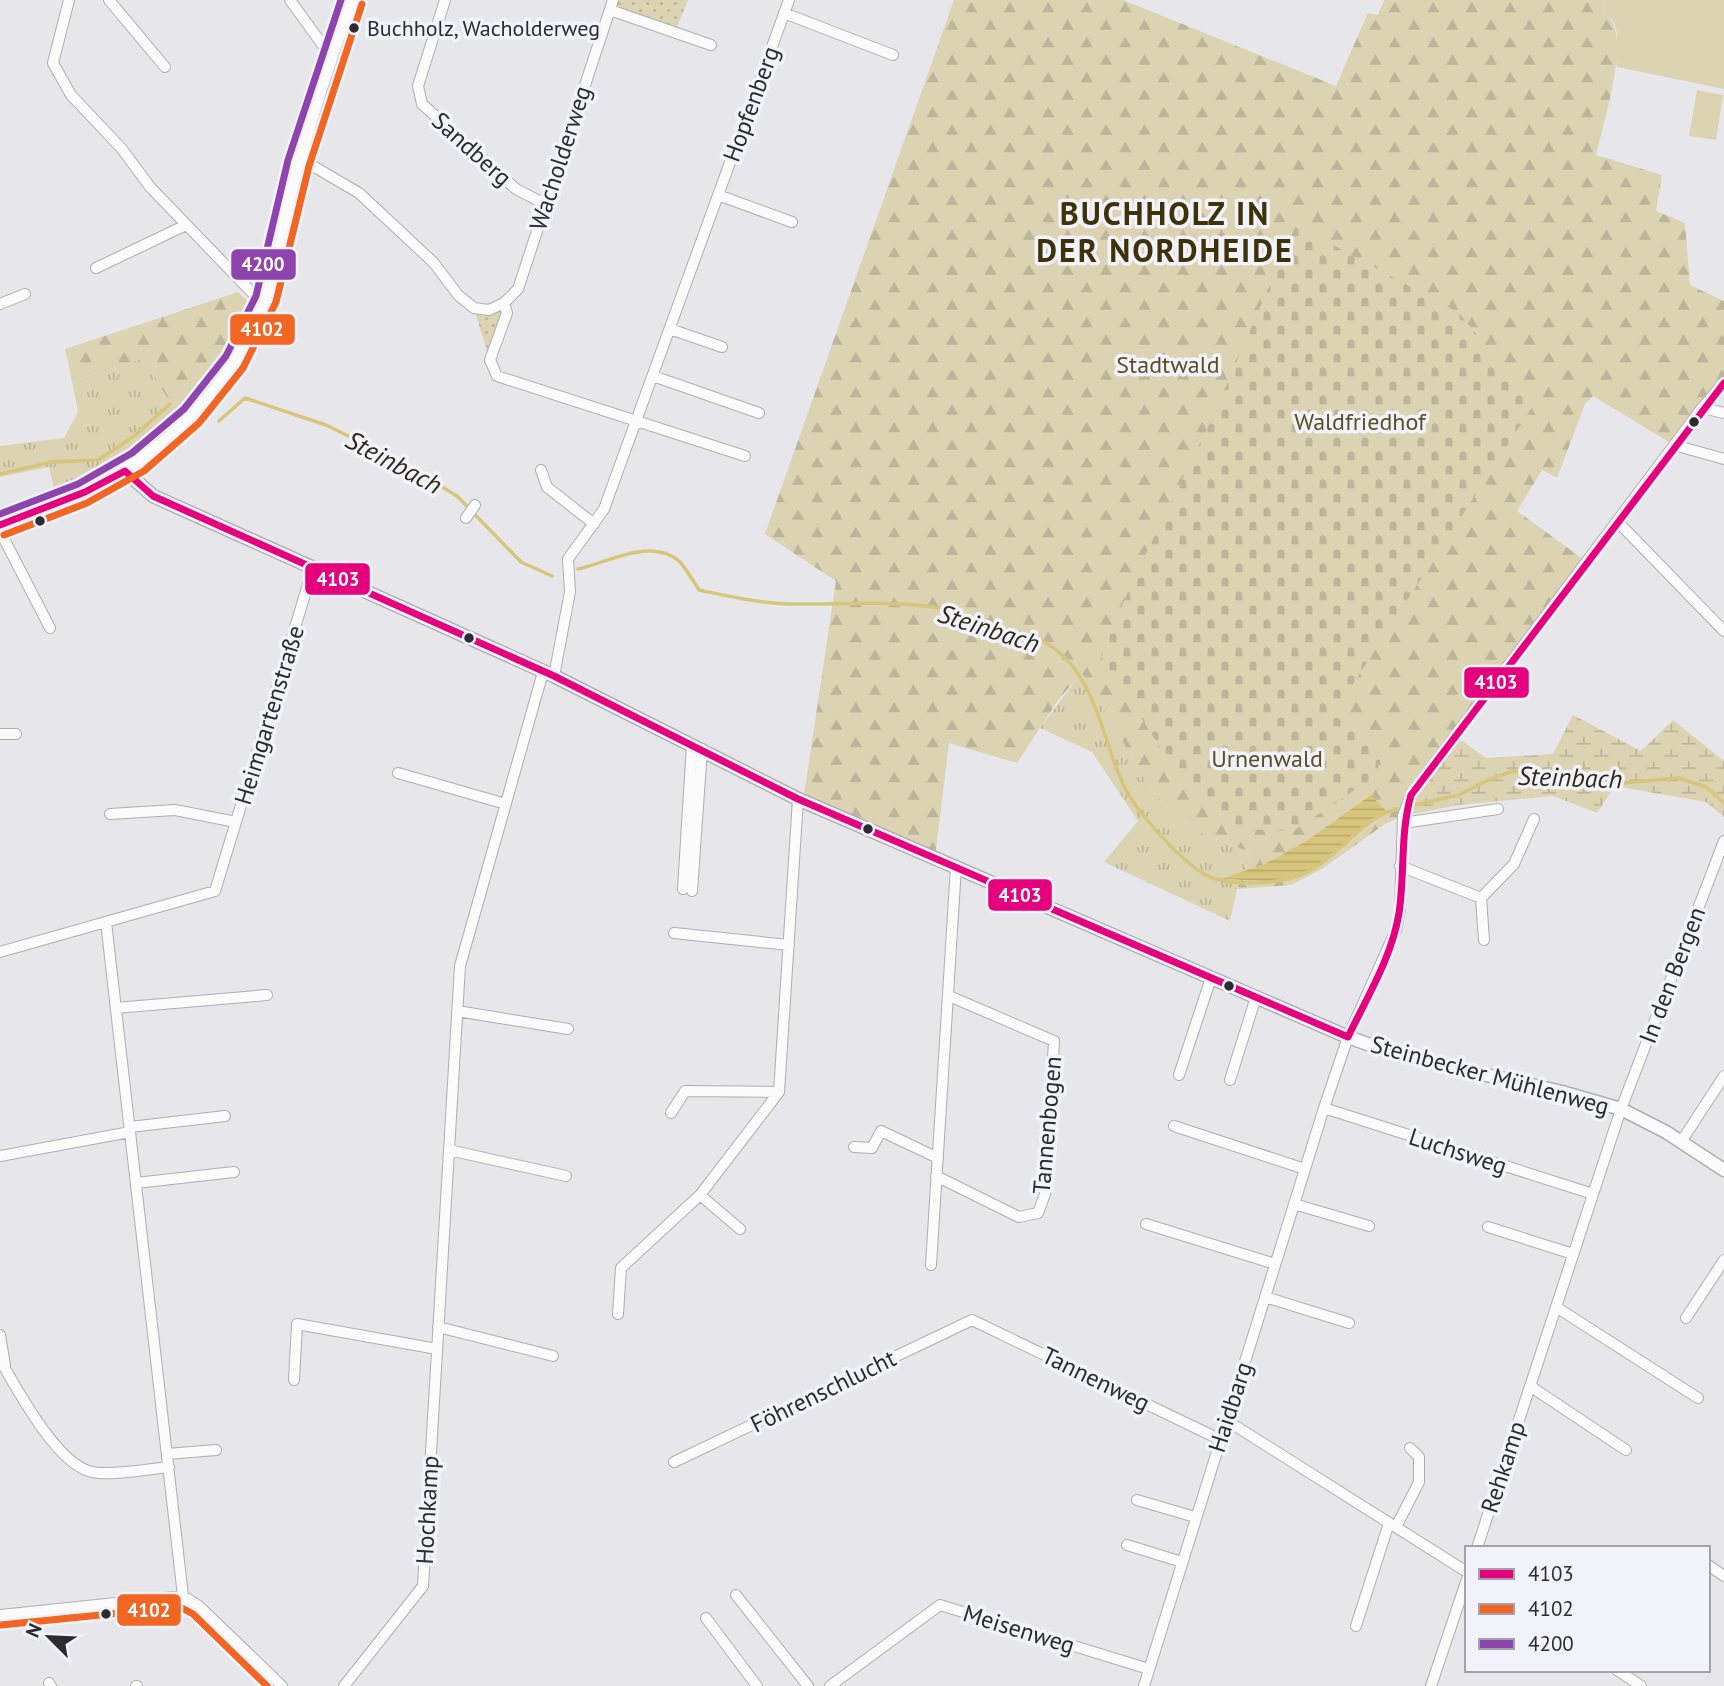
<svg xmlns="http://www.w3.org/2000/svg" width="1724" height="1686" font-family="'PT Sans',sans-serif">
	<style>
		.grass { fill: url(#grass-tufts) }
		.forest { fill: url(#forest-firs) }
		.wetland { fill: url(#wetland-marsh) }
		.cemetery { fill: url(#cemetery-stones) }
		.park { fill: url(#park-dots) }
		.pitch { fill: #dcd3b2 }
		.water { fill: url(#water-rules) }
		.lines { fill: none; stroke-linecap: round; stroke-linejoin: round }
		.stream { stroke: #d8c57c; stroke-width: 3.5 }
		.minor-casing { stroke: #aeaeb1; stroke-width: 12 }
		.tertiary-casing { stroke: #aeaeb1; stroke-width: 15 }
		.minor { stroke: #fbfbfc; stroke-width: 10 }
		.tertiary { stroke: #fbfbfc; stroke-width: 12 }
		.bus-1-casing { stroke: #f2f2fb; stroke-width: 12 }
		.bus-2-casing { stroke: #f2f2fb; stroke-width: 12 }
		.bus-3-casing { stroke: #f2f2fb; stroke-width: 12 }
		.bus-1 { stroke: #e5007d; stroke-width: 7 }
		.bus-2 { stroke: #f26522; stroke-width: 7 }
		.bus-3 { stroke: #8e44ad; stroke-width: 7 }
		.bus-dot { fill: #2c2c2f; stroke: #f2f2fb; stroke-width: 2.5 }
		.labels { text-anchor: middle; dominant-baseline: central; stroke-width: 7; stroke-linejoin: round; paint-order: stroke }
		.bus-label { font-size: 22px; fill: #2c2c2f; stroke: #f2f2fb; text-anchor: start }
		.street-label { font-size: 24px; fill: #2c2c2f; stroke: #f2f2fb }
		.park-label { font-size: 24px; fill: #5a4f24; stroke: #f2f2fb }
		.water-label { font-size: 26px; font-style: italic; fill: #2e2916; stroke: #f2f2fb }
		.district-label { font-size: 32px; font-weight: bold; letter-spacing: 2px; fill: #3e3308; stroke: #f2f2fb }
		.line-badge { stroke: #f2f2fb; stroke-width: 2.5 }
		.badge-label { font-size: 19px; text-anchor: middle; font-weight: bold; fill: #fff }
	</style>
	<defs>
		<pattern id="grass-tufts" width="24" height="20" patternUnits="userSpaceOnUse" patternTransform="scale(1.75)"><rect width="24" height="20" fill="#dcd3b2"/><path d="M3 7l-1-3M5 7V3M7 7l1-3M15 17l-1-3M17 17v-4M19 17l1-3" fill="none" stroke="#bdb599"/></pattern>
		<pattern id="forest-firs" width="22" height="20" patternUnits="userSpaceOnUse" patternTransform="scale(1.75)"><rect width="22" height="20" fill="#dcd3b2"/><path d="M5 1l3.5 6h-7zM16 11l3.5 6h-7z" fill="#bdb599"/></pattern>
		<pattern id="wetland-marsh" width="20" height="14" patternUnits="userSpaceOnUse" patternTransform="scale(1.75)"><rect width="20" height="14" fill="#dcd3b2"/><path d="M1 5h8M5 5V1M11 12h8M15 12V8" fill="none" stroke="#bdb599"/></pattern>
		<pattern id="cemetery-stones" width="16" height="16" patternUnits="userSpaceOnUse" patternTransform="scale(1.75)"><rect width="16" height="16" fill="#dcd3b2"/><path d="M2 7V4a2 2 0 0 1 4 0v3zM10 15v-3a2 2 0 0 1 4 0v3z" fill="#bdb599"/></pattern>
		<pattern id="park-dots" width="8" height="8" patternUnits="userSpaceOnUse" patternTransform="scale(1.75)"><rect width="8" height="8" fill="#dcd3b2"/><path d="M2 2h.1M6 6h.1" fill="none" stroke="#bdb599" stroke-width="1.8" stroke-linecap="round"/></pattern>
		<pattern id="water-rules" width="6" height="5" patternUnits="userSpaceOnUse" patternTransform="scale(1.75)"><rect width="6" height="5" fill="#d8c57c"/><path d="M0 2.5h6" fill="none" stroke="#baa96c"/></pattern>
	</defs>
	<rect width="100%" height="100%" fill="#e7e7eb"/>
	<path class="grass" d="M148,357L157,381L178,415L97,471L54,488L49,467L0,477V446L64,438L78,412L72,381Z
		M1082,672L1153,793L1196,831L1252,853L1237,889L1230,921L1104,862L1138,821L1092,752L1040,728Z"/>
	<path class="forest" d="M954,0H1123L1336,86L1368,13L1378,15L1384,0H1603L1605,15C1634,29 1602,128 1596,155L1662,175L1656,211L1685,223L1690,285L1724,301V383L1674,445L1593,396L1585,404L1557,478L1542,470L1517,511L1587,562L1431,765L1403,816L1385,824L1322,869L1291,885L1237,889L1252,853L1196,831L1153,793L1082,673L1059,699L1017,763L949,743L935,858L804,795L836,581L765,534Z
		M238,292L251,304L230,342L178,415L157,381L148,357L72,381L65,349Z"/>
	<path class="wetland" d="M1573,715L1641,751L1673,720L1724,761V817L1706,802L1615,786L1597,813L1553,796L1458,805L1403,816L1454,735L1486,758L1553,754Z"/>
	<path class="cemetery" d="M1296,225L1459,313L1534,404L1333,715L1383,748L1376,776L1293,831L1235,829L1160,747L1101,656L1132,582L1208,427Z"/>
	<path class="park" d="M613,0H688L675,32L610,10Z
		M504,303L490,360L474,309Z"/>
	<path class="pitch" d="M1603,0H1724V89L1617,67C1613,49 1625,24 1605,15Z
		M1697,90L1723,95L1716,140L1689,136Z"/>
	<path class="water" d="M1371,795L1387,812C1354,831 1330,869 1292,878C1271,884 1242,879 1220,879L1265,864L1308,840Z"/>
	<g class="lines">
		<path class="stream" d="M219,421L245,398L326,425L401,462L457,496L521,562L552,576
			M0,474L52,462L98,460L133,437L170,404
			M578,569C607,563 653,536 680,562C687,570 693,581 699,590C728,596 758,603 788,604C843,605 897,599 952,610C965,613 977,623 990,627C1005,633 1023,631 1037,638C1095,666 1099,731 1123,784C1135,810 1186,869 1213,878C1235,885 1270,884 1292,878C1335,867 1354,820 1397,809
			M1414,805L1459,795L1486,781L1513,771L1578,782L1612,784L1678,778L1706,787L1724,803"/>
		<g class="minor-casing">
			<path id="minor" d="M69,0L53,63L71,95L122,149L150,187L264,305
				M109,0L165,67
				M290,0L332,58
				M445,0L418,86L422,104L516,189L545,204
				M610,10L711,45
				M784,13L893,55
				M301,159L359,193L434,263L458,295L474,308L489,310L504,303L518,289L613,0
				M718,195L792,222
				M96,268L186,225
				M504,303L507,313L490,360L497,376L745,456
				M0,304L25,294
				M670,329L722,347
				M653,376L759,413
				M1702,408L1724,413
				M1674,445L1724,459
				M541,470L547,487L594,524
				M466,518L475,505
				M1618,522L1724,631
				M0,531L50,628
				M554,676L570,592L568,559L604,509L789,0
				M0,734H16
				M398,773L506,804
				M110,814L175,810L236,822
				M1403,823L1498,809
				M1400,866L1481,898
				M683,889L692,745
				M692,891L702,749
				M106,922L183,1596
				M674,933L789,945
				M1484,940L1481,898L1514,864L1534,819
				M0,952L215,891L313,568
				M116,1008L267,995
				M457,1011L568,1029
				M1179,1075L1211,978
				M1230,1080L1256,997
				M1324,1108L1593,1194
				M671,1113L685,1091L779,1092
				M1174,1126L1305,1169
				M130,1127L225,1116
				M1681,1142L1724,1076
				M854,1147L872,1148L881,1131L938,1158
				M449,1150L566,1176
				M0,1156L130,1132
				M936,1176L1019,1217L1038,1213L1045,1194L1054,1041L949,996
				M136,1183L234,1172
				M700,1195L740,1229
				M1294,1204L1369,1226
				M1146,1224L1275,1264
				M1488,1227L1573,1254
				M931,1265L956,867
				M1265,1297L1349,1323
				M1556,1307L1698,1398
				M618,1314L621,1268L700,1195L779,1092L798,799
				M1686,1318L1724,1260
				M438,1327L553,1356
				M0,1335L5,1365
				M0,1360C18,1390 57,1465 92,1472C111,1476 148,1469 169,1467
				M294,1380L297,1324L437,1349
				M1530,1386L1626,1450
				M1226,1420L1467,1572
				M167,1454L216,1450
				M674,1462L972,1320L1219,1439
				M1137,1500L1195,1517
				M1396,1527L1419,1482V1457L1410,1448
				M1127,1545L1182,1562
				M1477,1548L1621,1109L1724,841
				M1708,1565L1724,1576
				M736,1595L808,1686
				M0,1615L183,1596L199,1606L282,1686
				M706,1618L757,1686
				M1356,1626L1389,1523
				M1617,1670L1641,1686
				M49,1683L51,1686
				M136,1686H137
				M344,1686L423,1586L460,966L543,672
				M830,1686L940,1605L1149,1669
				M1144,1686L1324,1108L1348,1037L1396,930L1400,910L1403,816L1411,795L1702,408L1724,383
				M1431,1686L1467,1579"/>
		</g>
		<g class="tertiary-casing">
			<path id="tertiary" d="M125,471L153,496L554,676L798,799L1348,1037L1398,1055L1562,1092L1621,1109L1666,1132L1724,1170
				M0,525C35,511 75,500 108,481C190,433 254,359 276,265C282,239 285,213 292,187C309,124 329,61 352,0"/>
		</g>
		<use href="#minor" class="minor"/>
		<use href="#tertiary" class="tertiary"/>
		<g class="bus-1-casing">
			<path id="bus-1" d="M0,525L85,492L125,471L153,496L554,676L798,799L1348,1037C1367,997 1392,957 1399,913C1405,873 1400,834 1411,795L1724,383"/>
		</g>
		<g class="bus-2-casing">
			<path id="bus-2" d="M4,535L87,503L144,471L199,423L243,368L276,302L309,166L362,4
				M1,1625L180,1607L193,1614L267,1686"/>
		</g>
		<g class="bus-3-casing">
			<path id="bus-3" d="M0,514L78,484L132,453L184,409L226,356L256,296L288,160L341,0"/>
		</g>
		<use href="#bus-1" class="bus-1"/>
		<use href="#bus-2" class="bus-2"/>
		<use href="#bus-3" class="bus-3"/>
	</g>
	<g class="bus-dot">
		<circle cx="354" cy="28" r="6"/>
		<circle cx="1694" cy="422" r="6"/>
		<circle cx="40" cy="521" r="6"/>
		<circle cx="469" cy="638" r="6"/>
		<circle cx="868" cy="829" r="6"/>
		<circle cx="1229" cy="986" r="6"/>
		<circle cx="106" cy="1614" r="6"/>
	</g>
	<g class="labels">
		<g class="bus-label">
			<text x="367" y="28">Buchholz, Wacholderweg</text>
		</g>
		<g class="street-label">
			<text transform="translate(751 104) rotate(-70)">Hopfenberg</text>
			<text transform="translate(472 149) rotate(42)">Sandberg</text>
			<text transform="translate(560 158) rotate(-72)">Wacholderweg</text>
			<text transform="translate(269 715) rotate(-73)">Heimgartenstraße</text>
			<text transform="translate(1672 975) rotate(-69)">In den Bergen</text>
			<text transform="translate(1490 1075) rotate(15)">Steinbecker Mühlenweg</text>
			<text transform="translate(1047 1125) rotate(-85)">Tannenbogen</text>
			<text transform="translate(1458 1151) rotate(18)">Luchsweg</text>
			<text transform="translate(1096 1379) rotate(26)">Tannenweg</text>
			<text transform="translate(823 1391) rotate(-26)">Föhrenschlucht</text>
			<text transform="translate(1230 1407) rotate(-72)">Haidbarg</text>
			<text transform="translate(1503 1467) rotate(-72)">Rehkamp</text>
			<text transform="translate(427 1510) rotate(-87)">Hochkamp</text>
			<text transform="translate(1019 1629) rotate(17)">Meisenweg</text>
		</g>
		<g class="park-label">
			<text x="1168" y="364">Stadtwald</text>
			<text x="1360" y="421">Waldfriedhof</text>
			<text x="1267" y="758">Urnenwald</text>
		</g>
		<g class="water-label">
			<text transform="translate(394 462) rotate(28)">Steinbach</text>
			<text transform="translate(989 628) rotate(18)">Steinbach</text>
			<text transform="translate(1570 777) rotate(2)">Steinbach</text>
		</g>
		<g class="district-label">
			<text x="1165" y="213">BUCHHOLZ IN<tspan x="1165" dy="37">DER NORDHEIDE</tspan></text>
		</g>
	</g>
	<g class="line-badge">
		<rect x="230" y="248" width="67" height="33" rx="7" fill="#8e44ad"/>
		<rect x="229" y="313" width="67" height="33" rx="7" fill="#f26522"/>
		<rect x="304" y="562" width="67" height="34" rx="7" fill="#e5007d"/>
		<rect x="1463" y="666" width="67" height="33" rx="7" fill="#e5007d"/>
		<rect x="987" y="878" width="66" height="34" rx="7" fill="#e5007d"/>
		<rect x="116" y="1593" width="66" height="34" rx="7" fill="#f26522"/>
	</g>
	<g class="badge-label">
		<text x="263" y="271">4200</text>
		<text x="262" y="336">4102</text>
		<text x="338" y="586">4103</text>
		<text x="1496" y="689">4103</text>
		<text x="1020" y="902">4103</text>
		<text x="149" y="1617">4102</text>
	</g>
	<rect x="1465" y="1546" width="245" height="126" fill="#f2f2fb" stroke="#a3a3a9" stroke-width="2"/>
	<rect x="1479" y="1569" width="35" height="10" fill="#e5007d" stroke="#a3a3a9" stroke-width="2"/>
	<text x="1528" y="1581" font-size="21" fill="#2c2c2f">4103</text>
	<rect x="1479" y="1604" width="35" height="10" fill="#f26522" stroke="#a3a3a9" stroke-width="2"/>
	<text x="1528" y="1616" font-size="21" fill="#2c2c2f">4102</text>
	<rect x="1479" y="1639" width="35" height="10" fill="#8e44ad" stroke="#a3a3a9" stroke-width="2"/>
	<text x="1528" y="1651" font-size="21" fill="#2c2c2f">4200</text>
	<g transform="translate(49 1637) rotate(294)" stroke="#f2f2fb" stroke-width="5" paint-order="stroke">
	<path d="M0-5L12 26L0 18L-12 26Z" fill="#2c2c2f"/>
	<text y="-10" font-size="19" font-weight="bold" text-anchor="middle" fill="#2c2c2f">N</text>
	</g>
</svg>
